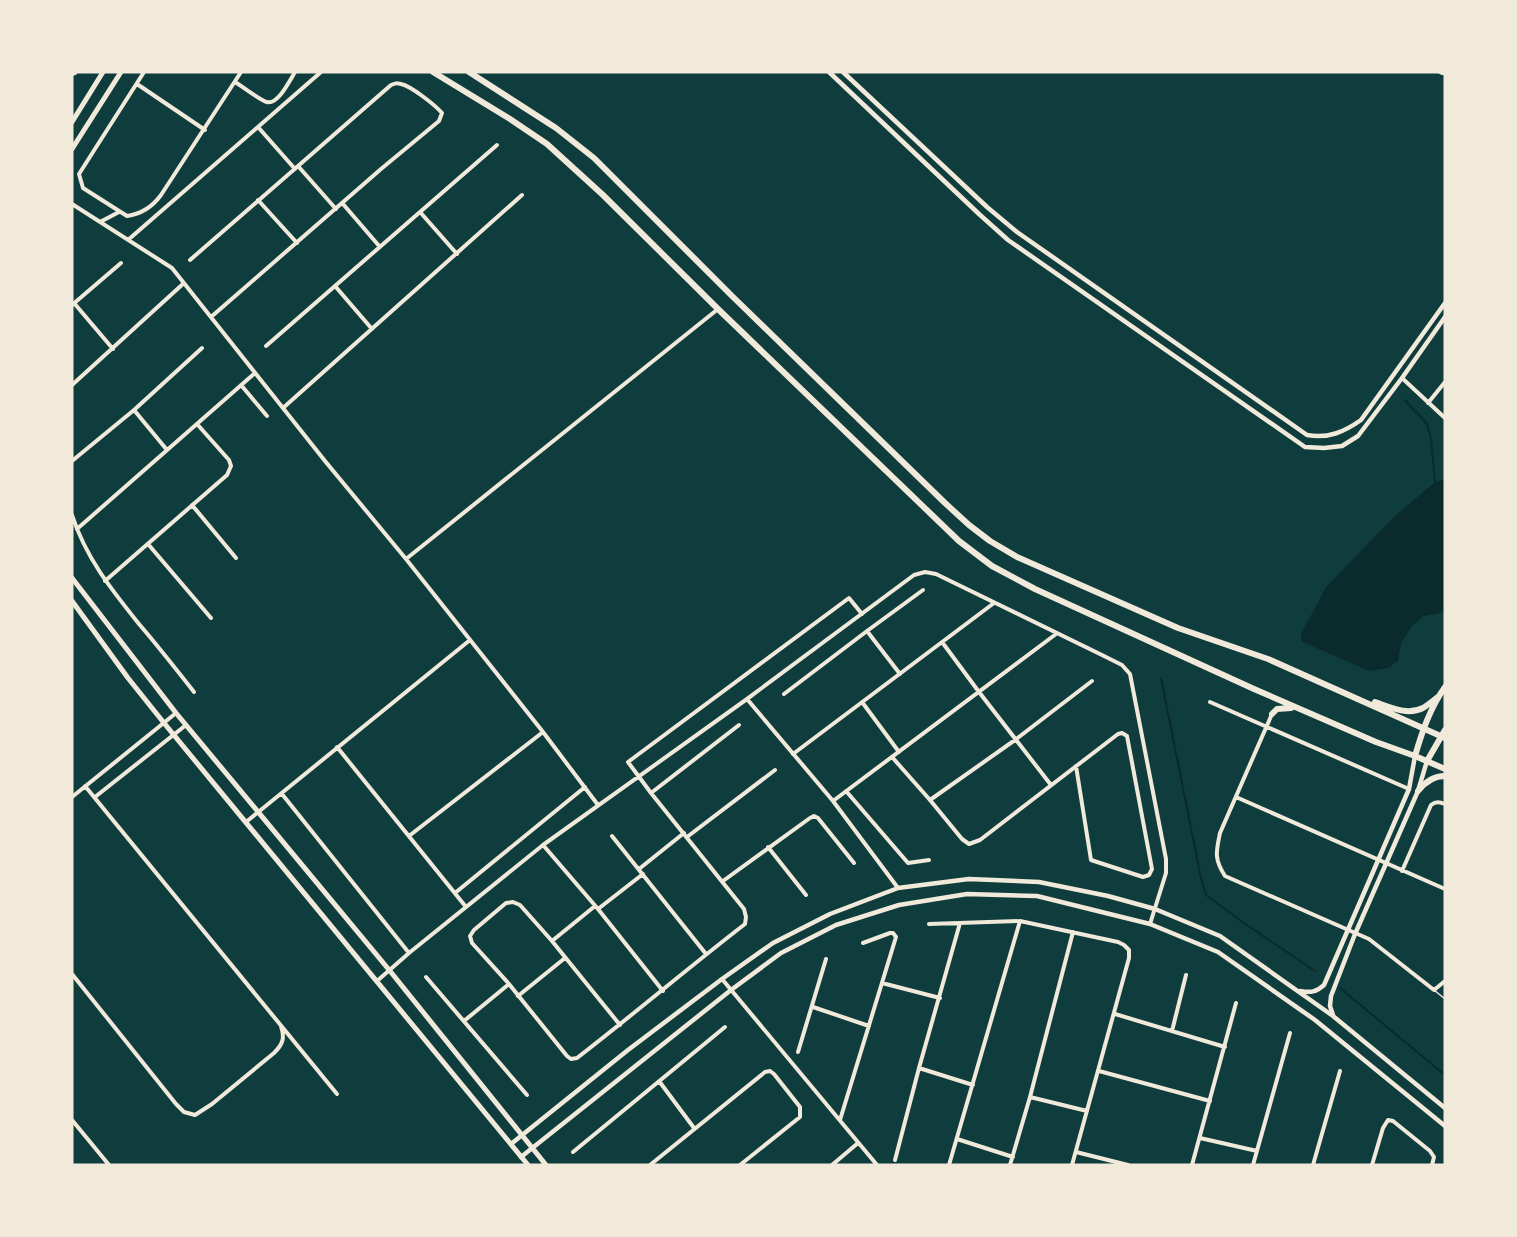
<svg xmlns="http://www.w3.org/2000/svg" width="1517" height="1237" font-family="Inter,sans-serif">
	<style>
		.water { fill: #0a2a2b }
		.lines { fill: none; stroke-linecap: round; stroke-linejoin: round }
		.stream { stroke: #0a2a2b; stroke-width: 2 }
		.service { stroke: #f1e9da; stroke-width: 1.5 }
		.minor { stroke: #f1e9da; stroke-width: 4 }
		.tertiary { stroke: #f1e9da; stroke-width: 4.5 }
		.secondary { stroke: #f1e9da; stroke-width: 5 }
		.primary { stroke: #f1e9da; stroke-width: 6 }
	</style>
	<rect width="100%" height="100%" fill="#0f3d3e"/>
	<path class="water" d="M1443,480L1445,481V612L1424,616L1412,626L1401,643L1398,661L1388,668L1369,671L1305,643L1301,640V634L1326,587L1394,517L1435,482Z"/>
	<g class="lines">
		<path class="stream" d="M1405,400L1427,424L1431,438L1435,482
			M1161,678L1201,878L1206,895L1241,921L1315,971
			M1340,988L1445,1075"/>
		<path class="service" d="M1434,990L1445,999"/>
		<path class="minor" d="M144,72L79,174L83,188L127,216C141,214 153,206 161,195L241,72
			M72,74L75,73
			M235,82C242,86 261,101 267,102C278,105 290,80 295,72
			M137,84L205,130
			M258,127L295,169
			M298,166L336,209
			M258,200L297,243
			M72,204L172,268L325,461L406,559L543,732L598,805
			M343,204L380,247
			M420,212L457,254
			M100,222L119,212
			M128,240L321,72
			M190,260L391,85C396,83 396,83 401,84C411,86 435,105 442,113L439,121L381,169L211,317
			M335,286L372,329
			M74,303L113,349
			M72,305L121,263
			M266,346L497,145
			M1402,378L1445,418
			M72,385L184,283
			M241,385L267,416
			M1428,403L1445,382
			M283,408L522,195
			M134,410L167,450
			M72,461L134,410L202,348
			M192,505L236,558
			M72,515C86,558 111,589 139,624C158,646 176,669 194,692
			M77,529L255,373
			M148,544L211,618
			M406,559L718,309
			M105,581L227,475L231,466L229,460L197,424
			M942,642L979,692L1051,785
			M900,674L867,631L923,590
			M784,694L867,631
			M747,699L833,801L898,888
			M862,702L899,752
			M1210,702L1409,789
			M1272,714L1220,833C1216,852 1214,859 1225,876L1369,939L1434,990L1445,981
			M337,747L466,907
			M793,754L994,603
			M892,757L930,800L962,839L969,844L980,840L1118,734L1122,733L1127,736L1152,869L1149,875L1143,877L1091,860L1076,766
			M85,786L337,1094
			M846,791L908,863L929,860
			M651,793L739,725
			M282,794L409,953
			M72,797L176,713
			M95,797L186,725
			M1236,797L1445,889
			M930,800L1015,740L1092,681
			M833,801L1056,634
			M246,822L470,640
			M409,836L543,732
			M612,836L706,954
			M687,837L775,770
			M543,845L598,909L663,991
			M768,847L806,895
			M639,869L684,833
			M1402,871L1431,805C1436,801 1440,802 1445,804
			M723,881L810,818L814,816L818,818L854,863
			M455,893L585,787
			M598,909L643,874
			M929,924L1020,921L1118,942L1124,945L1129,950V958L1072,1165
			M552,941L595,906
			M72,974L176,1104L184,1112L195,1115L212,1104L274,1053C283,1044 285,1038 281,1026
			M426,977L527,1095
			M722,979L877,1165
			M377,981L409,953L543,845L747,699L914,575L925,572L936,574L1104,656L1122,665L1130,674L1166,859V873L1150,924
			M882,983L940,998
			M518,996L565,958
			M813,1007L869,1026
			M1115,1014L1225,1047
			M464,1021L509,984
			M620,1025L552,941L520,905L513,902L506,903L474,930L470,936L472,943L509,984L567,1056L571,1059L577,1058C634,1014 688,968 745,924L746,917L744,909L651,793L628,762L849,598L862,614
			M1172,1031L1186,975
			M798,1052L826,959
			M919,1068L973,1085
			M1099,1071L1210,1101
			M659,1081L694,1128
			M1030,1097L1087,1111
			M72,1120L109,1165
			M840,1120L896,937L893,933H890L863,943
			M1200,1138L1257,1151
			M957,1139L1013,1157
			M573,1152L725,1027
			M1076,1152L1128,1165
			M895,1160L919,1068L960,923
			M650,1165L765,1072L770,1071L774,1074L800,1107V1117L740,1165
			M832,1165L858,1143
			M949,1165L1020,921
			M1010,1165L1030,1097L1073,932
			M1192,1165L1236,1003
			M1253,1165L1290,1033
			M1313,1165L1340,1071
			M1372,1165L1383,1128L1388,1120L1393,1121L1430,1151L1434,1157L1432,1165"/>
		<path class="tertiary" d="M829,72L979,214L1008,240L1305,447L1324,448L1342,446L1358,436L1402,378L1445,317
			M843,72L987,207L1017,232L1307,435C1328,439 1344,432 1361,420L1445,303
			M1300,991C1311,993 1316,992 1324,985L1409,789L1415,756
			M1333,1015L1330,1006L1331,996L1355,934L1418,791L1427,761
			M511,1144L628,1050L722,979L773,943L830,914L898,888L969,879L1039,882L1108,896L1155,909L1220,936L1333,1016L1445,1108
			M521,1157L731,990L781,953L836,925L899,905L967,894L1037,896L1150,924L1218,952L1315,1020L1445,1126"/>
		<path class="secondary" d="M1441,72L1445,73
			M72,122L103,72
			M72,149L121,72
			M72,578L176,713L390,971L546,1165
			M72,601L128,678L164,723L528,1165"/>
		<path class="primary" d="M433,72L510,119L547,144L603,195L718,309L959,541L992,566L1035,589L1254,689L1376,742L1415,756L1445,769
			M469,72L556,128L594,158L731,295L945,503L969,525L990,541L1017,557L1178,628L1268,659L1445,738
			M1375,702C1390,707 1407,716 1423,708C1428,705 1434,700 1439,696
			M1272,714L1277,709L1291,708
			M1415,756C1422,732 1430,708 1445,687
			M1427,761L1445,730
			M1418,791C1425,782 1433,776 1445,776"/>
	</g>
	<rect width="1517" height="1237" fill="none" stroke="#f1e9da" stroke-width="147"/>
</svg>
